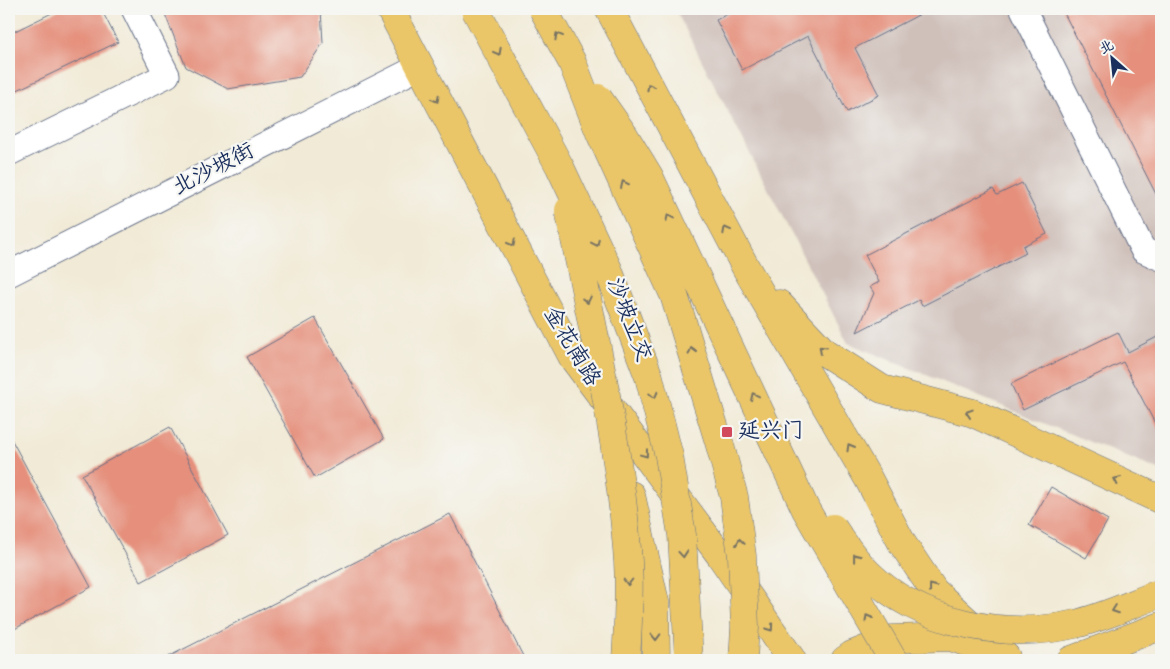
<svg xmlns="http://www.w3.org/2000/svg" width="1170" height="669" font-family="'Indie Flower','LXGW WenKai TC',sans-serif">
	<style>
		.industrial { fill: #cfc0ba }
		.building { fill: #e58f7b }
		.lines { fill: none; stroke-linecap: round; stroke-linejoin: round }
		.minor-casing { stroke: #667088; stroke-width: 27 }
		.major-casing { stroke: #667088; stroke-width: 29 }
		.highway-casing { stroke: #667088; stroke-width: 29 }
		.minor { stroke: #fff; stroke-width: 25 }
		.major { stroke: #eac669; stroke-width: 28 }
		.highway { stroke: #eac669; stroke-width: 28 }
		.highway-bridge-casing { stroke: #667088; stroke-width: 29; stroke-linecap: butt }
		.highway-bridge { stroke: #eac669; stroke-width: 28 }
		.oneway { stroke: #787363 }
		.poi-dot { fill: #d1495b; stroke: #f6f6f2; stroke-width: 2 }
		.labels { text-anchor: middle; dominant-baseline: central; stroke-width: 4.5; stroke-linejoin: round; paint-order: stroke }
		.street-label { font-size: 22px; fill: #1b2f5e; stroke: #f6f6f2 }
		.poi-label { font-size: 22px; fill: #1b2f5e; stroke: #f6f6f2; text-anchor: start }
	</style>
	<rect width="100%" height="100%" fill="#f6f6f2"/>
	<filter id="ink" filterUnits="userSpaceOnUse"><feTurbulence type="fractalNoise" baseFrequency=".02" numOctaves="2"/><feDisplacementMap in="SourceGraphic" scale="10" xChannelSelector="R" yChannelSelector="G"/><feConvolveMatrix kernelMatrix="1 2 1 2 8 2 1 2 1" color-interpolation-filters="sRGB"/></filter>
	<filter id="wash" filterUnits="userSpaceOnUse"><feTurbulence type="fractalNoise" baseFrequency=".0096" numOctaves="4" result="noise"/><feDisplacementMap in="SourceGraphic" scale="20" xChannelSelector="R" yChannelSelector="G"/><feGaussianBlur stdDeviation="1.12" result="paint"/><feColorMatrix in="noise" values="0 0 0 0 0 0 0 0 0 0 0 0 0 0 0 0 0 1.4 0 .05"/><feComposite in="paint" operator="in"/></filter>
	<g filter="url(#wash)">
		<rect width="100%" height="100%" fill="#f1ead6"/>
		<path class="industrial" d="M675,9H1161V471L848,343Z"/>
		<g id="blocks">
			<path class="building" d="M60,9H101L118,42L9,94V34Z
				M163,9H321L323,43L300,77L228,89L186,67Z
				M737,9H930L855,48L879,95L847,112L808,36L742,70L716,20Z
				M1062,9H1161V204L1090,64Z
				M1022,183L1047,234L1023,246L1026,253L922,306L919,300L857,332L874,293L870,287L879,282L865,255L993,189L997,195Z
				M315,318L384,439L315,478L247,357Z
				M1118,332L1128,352L1161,335V435L1123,362L1023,410L1011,384Z
				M170,427L228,535L141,582L82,475Z
				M9,435L91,587L9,632Z
				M1051,487L1108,520L1086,558L1029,525Z
				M450,514L525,660H162Z"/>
		</g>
	</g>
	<g filter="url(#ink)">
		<use href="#blocks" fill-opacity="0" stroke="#667088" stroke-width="1"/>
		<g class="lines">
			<g class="minor-casing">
				<path id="minor" d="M1023,9L1143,250L1161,258
					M9,153L167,75L134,9
					M9,274L419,67"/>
			</g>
			<g class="major-casing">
				<path id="major" d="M390,9L573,358L720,555L792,660
					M609,9L746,268L869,480L902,543L934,591L1006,657
					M779,304L824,352L882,389L973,413L1161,500
					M631,495L655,602L656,660
					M845,660L852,655L892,639L951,637L994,652"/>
			</g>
			<g class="highway-casing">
				<path id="highway" d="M1071,660L1161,626"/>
			</g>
			<use href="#minor" class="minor"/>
			<use href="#major" class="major"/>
			<use href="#highway" class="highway"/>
			<g class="highway-bridge-casing">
				<path id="highway-bridge" d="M475,9L560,167L608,269L649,377L669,456L682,535L689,660
					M543,9L572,62L600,133L674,295L719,442L734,497L742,556L745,627L743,660
					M598,98L624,135L649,176L806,510L893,660
					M569,210C592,326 620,443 628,562C630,594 628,628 626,660
					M833,528C843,543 855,560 868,573C919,624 1007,640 1075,624C1102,618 1134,603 1161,593"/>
			</g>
			<use href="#highway-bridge" class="highway-bridge"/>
		</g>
		<defs><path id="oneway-chevron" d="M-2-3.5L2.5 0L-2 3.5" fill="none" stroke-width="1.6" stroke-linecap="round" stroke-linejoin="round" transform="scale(1.25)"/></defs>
		<g class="oneway">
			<use href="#oneway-chevron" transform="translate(558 36) rotate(-119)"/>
			<use href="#oneway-chevron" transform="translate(498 52) rotate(62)"/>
			<use href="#oneway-chevron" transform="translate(650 87) rotate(-118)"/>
			<use href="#oneway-chevron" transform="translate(436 99) rotate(62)"/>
			<use href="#oneway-chevron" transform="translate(624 184) rotate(-115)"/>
			<use href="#oneway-chevron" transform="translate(669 218) rotate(-115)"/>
			<use href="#oneway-chevron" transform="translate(726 230) rotate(-118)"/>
			<use href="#oneway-chevron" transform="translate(512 243) rotate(62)"/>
			<use href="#oneway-chevron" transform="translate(596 243) rotate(65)"/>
			<use href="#oneway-chevron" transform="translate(587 300) rotate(78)"/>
			<use href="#oneway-chevron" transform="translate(822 349) rotate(-137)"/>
			<use href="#oneway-chevron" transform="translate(692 351) rotate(-107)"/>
			<use href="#oneway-chevron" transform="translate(654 395) rotate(76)"/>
			<use href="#oneway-chevron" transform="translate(754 396) rotate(-115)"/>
			<use href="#oneway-chevron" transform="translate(969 413) rotate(-162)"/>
			<use href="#oneway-chevron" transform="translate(850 447) rotate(-120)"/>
			<use href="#oneway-chevron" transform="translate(645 454) rotate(53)"/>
			<use href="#oneway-chevron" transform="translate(1117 480) rotate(-155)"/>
			<use href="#oneway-chevron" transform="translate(740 542) rotate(-98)"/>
			<use href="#oneway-chevron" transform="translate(683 554) rotate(85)"/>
			<use href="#oneway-chevron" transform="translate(856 557) rotate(-128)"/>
			<use href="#oneway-chevron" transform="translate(628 582) rotate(90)"/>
			<use href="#oneway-chevron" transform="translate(932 587) rotate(-128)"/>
			<use href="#oneway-chevron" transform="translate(1115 610) rotate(160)"/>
			<use href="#oneway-chevron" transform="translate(868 618) rotate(-120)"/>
			<use href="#oneway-chevron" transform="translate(770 628) rotate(55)"/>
			<use href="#oneway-chevron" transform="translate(656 637) rotate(89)"/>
		</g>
	</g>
	<rect class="poi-dot" x="721" y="426" width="12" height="12" rx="2.5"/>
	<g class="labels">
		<g class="street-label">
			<text transform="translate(214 170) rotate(-27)">北沙坡街</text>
			<text transform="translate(628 320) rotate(69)">沙坡立交</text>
			<text transform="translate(571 347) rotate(59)">金花南路</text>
		</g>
		<g class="poi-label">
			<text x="738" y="432">延兴门</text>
		</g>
	</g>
	<rect width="1170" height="669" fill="none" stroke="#f6f6f2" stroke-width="30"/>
	<g transform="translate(1112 58) rotate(333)" stroke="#f6f6f2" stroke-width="4" paint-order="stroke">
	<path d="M0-4L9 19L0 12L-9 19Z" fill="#1b2f5e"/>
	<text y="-8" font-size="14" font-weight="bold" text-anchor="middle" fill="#1b2f5e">北</text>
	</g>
</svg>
